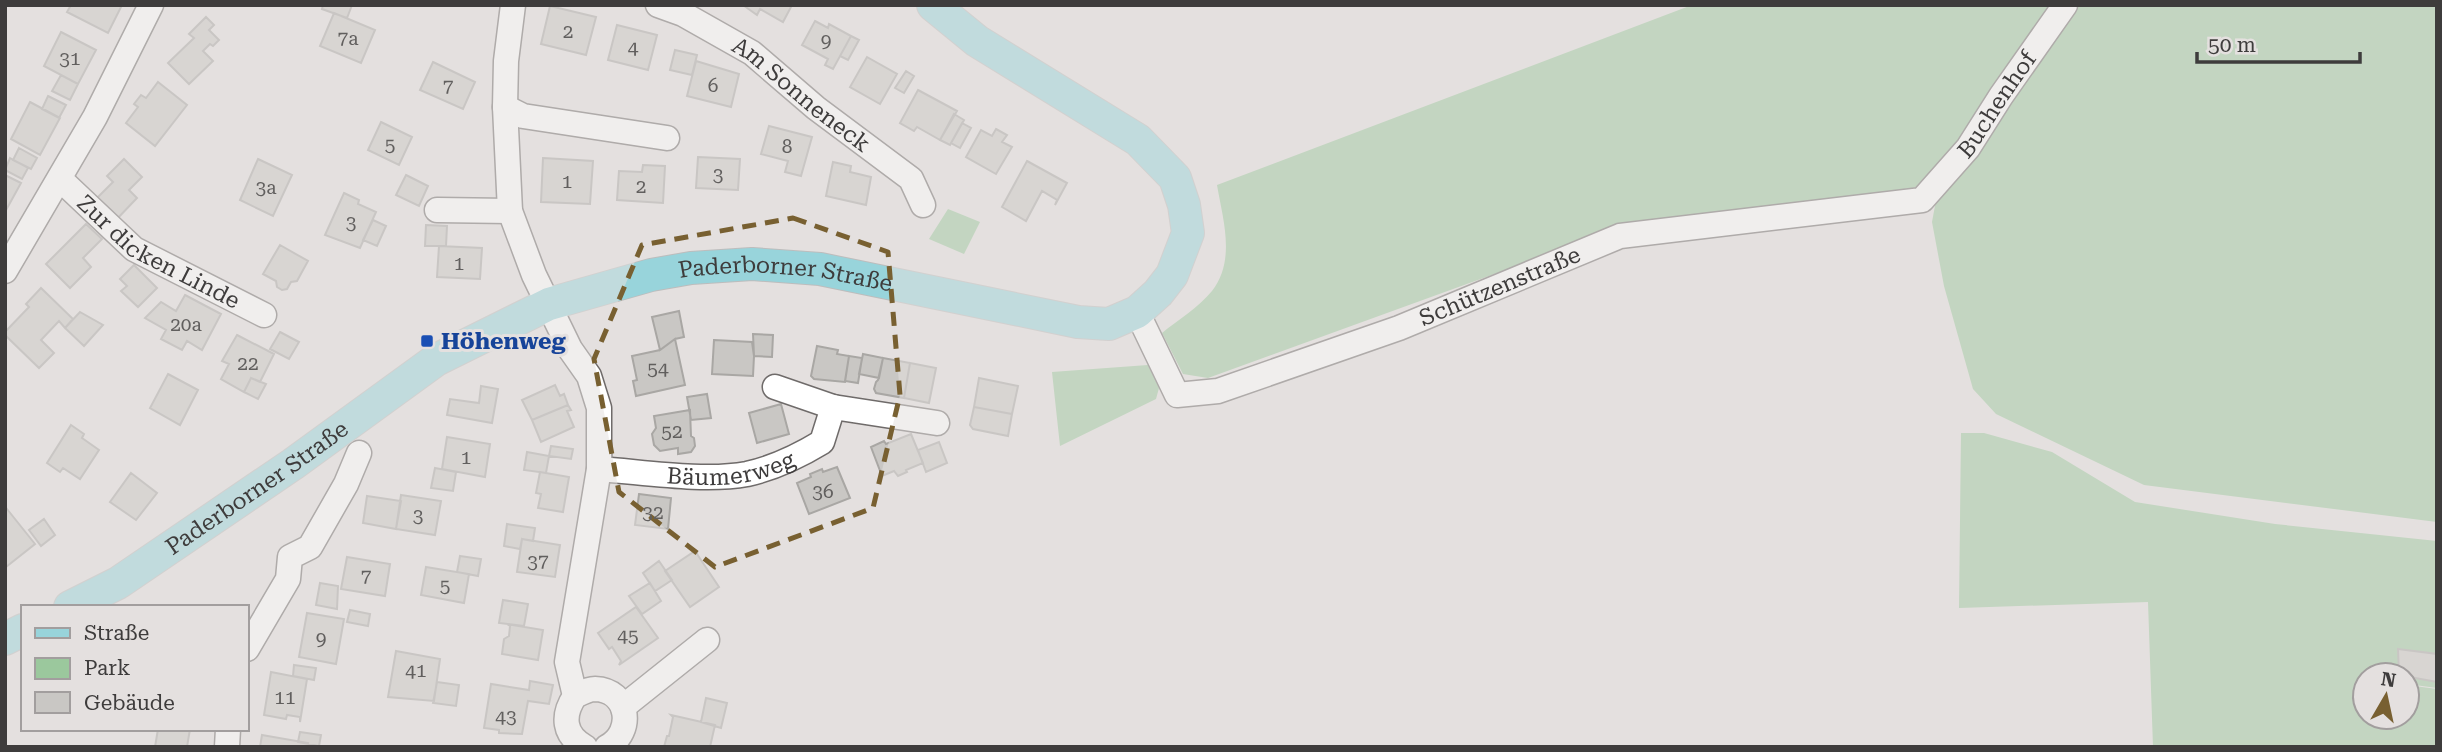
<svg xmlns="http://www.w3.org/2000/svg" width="2442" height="752" font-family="'Roboto Serif',serif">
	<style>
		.green { fill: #9bc89d }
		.building { fill: #c9c7c4; stroke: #a9a7a4; stroke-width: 2 }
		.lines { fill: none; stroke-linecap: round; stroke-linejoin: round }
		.minor-casing { stroke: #6f6b6a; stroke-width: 27 }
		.major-casing { stroke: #bdbdbd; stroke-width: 34 }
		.minor { stroke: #fff; stroke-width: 24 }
		.major { stroke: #98d4db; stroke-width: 32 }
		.marked { fill: none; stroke: #786031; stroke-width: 5; stroke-dasharray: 14 9; stroke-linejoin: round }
		.transit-dot { fill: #1a4fb4; stroke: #e4e0df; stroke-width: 2.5 }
		.labels { text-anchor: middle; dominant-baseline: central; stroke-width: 6; stroke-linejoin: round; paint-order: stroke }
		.number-label { font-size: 19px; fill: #615f5e }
		.street-label { font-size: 23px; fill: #3e3c3c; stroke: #e4e0df }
		.transit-label { font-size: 23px; font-weight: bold; fill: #164399; stroke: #e4e0df; text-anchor: start }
	</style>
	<rect width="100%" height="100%" fill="#e4e0df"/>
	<path class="green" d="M1692,5H2060L1926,186L1618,229L1208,378L1183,374L1162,333C1178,320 1199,307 1212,291C1236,260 1223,220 1217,185Z
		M2076,5H2437V522L2144,485L1996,414L1973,389L1944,286L1932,222L1937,195Z
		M948,209L980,222L964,254L929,239Z
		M1148,365L1159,388L1156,399L1060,446L1052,372Z
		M1961,433H1984L2052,452L2135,502L2275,524L2437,541V688L2407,684V675H2365V717H2407V685L2437,689V747H2153L2148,602L1959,608Z"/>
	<path class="building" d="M71,5H122L108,33L67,12Z
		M323,5H352L347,18L322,9Z
		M743,5H792L783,22L760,9L757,15Z
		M550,6L596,17L586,55L541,44Z
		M334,13L375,30L361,63L320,46Z
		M206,17L214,25L209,30L219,40L213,46L210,44L203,51L213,61L189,84L168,63L194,38L189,34Z
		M815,21L828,28L829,24L851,36L833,69L825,65L828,59L802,45Z
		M617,25L657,35L648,70L608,60Z
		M61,32L96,50L78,84L44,66Z
		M851,36L859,40L848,60L840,56Z
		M675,50L697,55L692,75L670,70Z
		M867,57L897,74L880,104L850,87Z
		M696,61L739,74L731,107L687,96Z
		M433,62L475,82L463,109L420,90Z
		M906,71L914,76L904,93L895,88Z
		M61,75L78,84L70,100L52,91Z
		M158,82L187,105L155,146L126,123L138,107L134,104L141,95L146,98Z
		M918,90L957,111L940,140L917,127L914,131L900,123Z
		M48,96L66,105L59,118L42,109Z
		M30,102L60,118L40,155L11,139Z
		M954,114L964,120L950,145L940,140Z
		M381,122L412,137L399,165L368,150Z
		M962,123L971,128L960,148L951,143Z
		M769,126L812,137L801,176L785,172L788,161L761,154Z
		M996,129L1007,135L1002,142L1012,147L996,174L966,157L981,130L992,136Z
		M19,148L37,158L31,169L13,160Z
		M698,157L740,159L738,190L696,188Z
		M10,158L28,168L22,179L5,170Z
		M543,158L593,161L590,204L541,202Z
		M124,159L142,177L129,190L137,198L115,221L94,201L113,182L107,176Z
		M258,159L292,175L273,216L240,200Z
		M1027,161L1067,183L1055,205L1057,200L1042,191L1026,221L1002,207Z
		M833,162L851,166L850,172L871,177L866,205L826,196Z
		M643,165L665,166L663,203L617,200L619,171L642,172Z
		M5,175L21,183L5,212Z
		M406,175L428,186L419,206L396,195Z
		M344,193L359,200L358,204L376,212L360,248L325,235Z
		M373,220L386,226L377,246L363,240Z
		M86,224L102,239L83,258L91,267L70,288L46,264Z
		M426,225L447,226L446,246H425Z
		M280,245L308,261L297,281L291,282L287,289L282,290L277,287L276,281L263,274Z
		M439,246L482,248L480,279L437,277Z
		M134,265L157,288L138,307L121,291L127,286L120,279Z
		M41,288L73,319L65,328L59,321L41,340L54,353L39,368L5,335V332L29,307L26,304Z
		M185,295L221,314L202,350L187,341L182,350L161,339L166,330L145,318L161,302L176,311Z
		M679,311L684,337L675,339L660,350L652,317Z
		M80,312L103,325L84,346L65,328Z
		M280,332L299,342L289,359L270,349Z
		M753,334L773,335L772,357L754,356Z
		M237,335L274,354L260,382L251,378L244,392L221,379L229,364L222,361Z
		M675,339L685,385L636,396L633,381L637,380L632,356L660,350Z
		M714,340L752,342L754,356L753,376L712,374Z
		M817,346L838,350L837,354L849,356L845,382L814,379L811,376Z
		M863,354L883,358L879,378L859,374Z
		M849,356L862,358L858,383L845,381Z
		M883,358L910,363L904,398L876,393L874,389L876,382L878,380Z
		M910,363L936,368L929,403L904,398Z
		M168,374L198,390L180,425L150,408Z
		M251,378L266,384L258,399L244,392Z
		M979,378L1018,386L1012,414L974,407Z
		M555,385L560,396L564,394L568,405L532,420L522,400Z
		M481,386L498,389L492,423L447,415L450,399L479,403Z
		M707,394L711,418L691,420L687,397Z
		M781,404L789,434L757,443L749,413Z
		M568,405L571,410L567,411L574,427L541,442L532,420Z
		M974,407L1012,414L1008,436L973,429L970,425Z
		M690,410L691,436L694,438L695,446L691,452L678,454V448L660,451L654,445L652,434L656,428L654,416Z
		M71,425L84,434L82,438L99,450L80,479L63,468L60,472L47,463Z
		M911,434L923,463L906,470L907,472L898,476L894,471L882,476L871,447L884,441L886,444Z
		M447,437L490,444L485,477L442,469Z
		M939,442L947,463L926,472L918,450Z
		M551,446L573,449L571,459L549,456Z
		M527,452L549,456L546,473L524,470Z
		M837,467L850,498L809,514L797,483L811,477L810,474L822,469L823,472Z
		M435,468L456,472L453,491L431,488Z
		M540,472L569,477L563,512L538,508L541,494L536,493Z
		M131,473L157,493L136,520L110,502Z
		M639,494L671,498L668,529L635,525Z
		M401,495L441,501L435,535L396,529Z
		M367,496L401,501L396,529L363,523Z
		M7,509L35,544L6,567L5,511Z
		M44,519L55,535L41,546L29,530Z
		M507,524L535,528L533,541L522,539L520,549L504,546Z
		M522,539L560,545L555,577L517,572Z
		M695,551L719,587L690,607L665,571Z
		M460,556L481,559L478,576L457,572Z
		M347,557L390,564L385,596L341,589Z
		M659,561L672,580L655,591L643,573Z
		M426,567L469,574L464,603L421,595Z
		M320,583L338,586L337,609L316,605Z
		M650,583L661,601L642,614L629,596Z
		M503,600L528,604L524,626L499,623Z
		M636,607L658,638L619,665L621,661L612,647L609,649L598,633Z
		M350,610L370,614L368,626L347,622Z
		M307,613L344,619L336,664L299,657Z
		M507,624L543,630L538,660L502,654L504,639L509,636L510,626Z
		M2398,649L2437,654V682L2399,675Z
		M396,651L440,659L434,701L388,697Z
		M294,665L316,668L314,680L293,676Z
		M271,672L307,679L300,722V717L287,715L286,719L264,715Z
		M530,681L553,685L549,704L528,701L522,734L499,733V730L484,728L491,684L529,690Z
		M437,682L459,685L456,706L433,703Z
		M706,698L727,703L721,728L701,722Z
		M671,715L715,725L710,747H664L667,736H669L673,717Z
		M158,729H190L187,747H155Z
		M300,732L321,735L319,746L298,742Z
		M262,735L308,743L307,747H260Z"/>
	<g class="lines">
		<g class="minor-casing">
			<g id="minor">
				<path d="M513,5L506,61L505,107L510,211L534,275L570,349L589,376L599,408V469L567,662L575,696"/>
				<path id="s1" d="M658,5L683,14L752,53L816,108L911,179L923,205"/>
				<path d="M505,107L523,116L667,138"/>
				<path id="s2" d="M60,179L134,249L264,315"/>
				<path d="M437,210L510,211"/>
				<path d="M5,271L95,117L151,5"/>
				<path id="s3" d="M1137,312L1177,395L1218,391L1399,328L1620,236L1922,200L1968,148L2001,96L2065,5"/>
				<path d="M775,387L833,407L937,423"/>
				<path id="s4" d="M599,469C643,472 704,482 747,474C774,468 799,456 822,442L833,407"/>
				<path d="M247,649L288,579L290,557L310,547L346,484L359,453"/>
				<path d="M623,707L707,640"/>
				<path d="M227,747L228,729"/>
				<path d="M585,747C563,735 562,715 575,696C581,693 588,689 595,689C629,690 635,732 607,747"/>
			</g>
		</g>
		<g class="major-casing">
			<g id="major">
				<path id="s5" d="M70,607L118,583L293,464L436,360L549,304L651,275L691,268L752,264L820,269L1078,322L1109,324L1137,312L1158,293L1172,275L1188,233L1184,205L1175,178L1138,140L977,41L933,5"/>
				<path d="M5,639L23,630"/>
			</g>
		</g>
		<use href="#minor" class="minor"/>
		<use href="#major" class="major"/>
	</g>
	<path d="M0 0H2442V752H0ZM793,218L888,252L900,395L873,508L715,567L619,492L594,359L642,245Z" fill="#e4e0df" fill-opacity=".55" fill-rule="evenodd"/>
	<path class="marked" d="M793,218L888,252L900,395L873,508L715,567L619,492L594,359L642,245Z"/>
	<rect class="transit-dot" x="420" y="334" width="14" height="14" rx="3.5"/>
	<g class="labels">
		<g class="number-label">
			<text x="568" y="31">2</text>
			<text x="348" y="38">7a</text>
			<text x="826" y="40">9</text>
			<text x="633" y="47">4</text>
			<text x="70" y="58">31</text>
			<text x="713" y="85">6</text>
			<text x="448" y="86">7</text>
			<text x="390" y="144">5</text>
			<text x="787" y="146">8</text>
			<text x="718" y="174">3</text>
			<text x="567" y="181">1</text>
			<text x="641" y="186">2</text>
			<text x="266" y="187">3a</text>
			<text x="351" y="222">3</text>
			<text x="459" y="263">1</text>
			<text x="186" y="324">20a</text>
			<text x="248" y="363">22</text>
			<text x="658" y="368">54</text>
			<text x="672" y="431">52</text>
			<text x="466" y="457">1</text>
			<text x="823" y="491">36</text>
			<text x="653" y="512">32</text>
			<text x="418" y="515">3</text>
			<text x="538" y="561">37</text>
			<text x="366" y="576">7</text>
			<text x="445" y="585">5</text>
			<text x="628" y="635">45</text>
			<text x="321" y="638">9</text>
			<text x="416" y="670">41</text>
			<text x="285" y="697">11</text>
			<text x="506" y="716">43</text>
		</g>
		<g class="street-label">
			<text stroke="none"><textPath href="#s1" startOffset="170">Am Sonneneck</textPath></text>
			<text stroke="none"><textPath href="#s3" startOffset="990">Buchenhof</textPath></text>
			<text stroke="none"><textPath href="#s2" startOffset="124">Zur dicken Linde</textPath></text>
			<text stroke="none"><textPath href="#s5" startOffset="810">Paderborner Straße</textPath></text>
			<text stroke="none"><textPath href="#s3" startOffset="434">Schützenstraße</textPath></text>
			<text stroke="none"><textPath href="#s4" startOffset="133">Bäumerweg</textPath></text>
			<text stroke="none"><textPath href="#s5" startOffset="222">Paderborner Straße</textPath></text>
		</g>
		<g class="transit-label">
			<text x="441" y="341">Höhenweg</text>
		</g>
	</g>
	<rect width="2442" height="752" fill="none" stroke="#3e3c3c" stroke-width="14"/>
	<rect x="21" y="605" width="228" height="126" fill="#e4e0df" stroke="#a29e9e" stroke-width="2"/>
	<rect x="35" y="628" width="35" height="10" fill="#98d4db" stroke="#a29e9e" stroke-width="2"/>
	<text x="84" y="640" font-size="21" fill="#3e3c3c">Straße</text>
	<rect x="35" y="658" width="35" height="21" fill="#9bc89d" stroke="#a29e9e" stroke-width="2"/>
	<text x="84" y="675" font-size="21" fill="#3e3c3c">Park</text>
	<rect x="35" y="692" width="35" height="21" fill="#c9c7c4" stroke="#a29e9e" stroke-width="2"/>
	<text x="84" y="710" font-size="21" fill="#3e3c3c">Gebäude</text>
	<g transform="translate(2386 696) rotate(9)"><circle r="33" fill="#e4e0df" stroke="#a29e9e" stroke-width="2"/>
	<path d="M0-5L12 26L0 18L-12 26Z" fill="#786031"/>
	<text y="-10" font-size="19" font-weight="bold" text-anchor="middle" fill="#3e3c3c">N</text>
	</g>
	<path d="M2197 52v10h163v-10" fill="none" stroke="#3e3c3c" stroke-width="3.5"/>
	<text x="2208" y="52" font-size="21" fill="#3e3c3c" stroke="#e4e0df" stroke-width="5" paint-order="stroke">50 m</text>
</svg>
